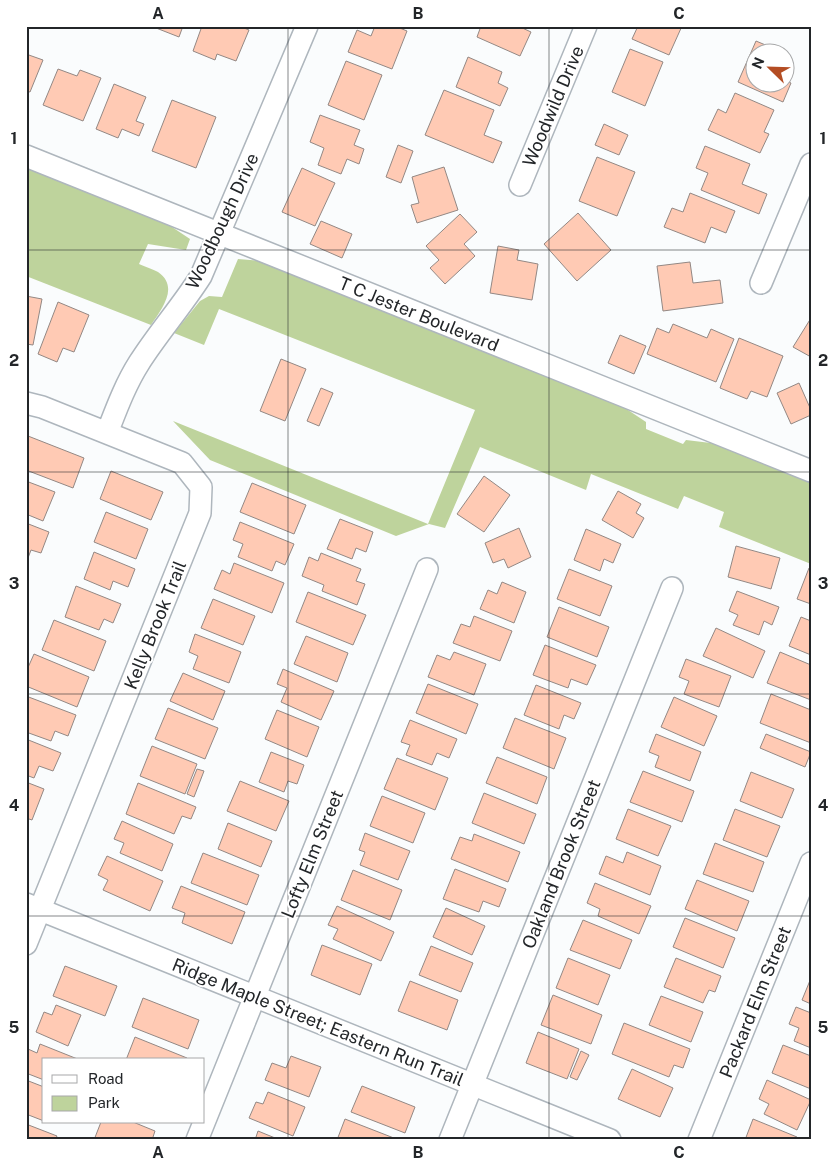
<svg xmlns="http://www.w3.org/2000/svg" width="837" height="1166" font-family="'Public Sans',sans-serif">
	<style>
		.green { fill: #bed39c }
		.building { fill: #ffcab4; stroke: #938884 }
		.lines { fill: none; stroke-linecap: round; stroke-linejoin: round }
		.minor-casing { stroke: #aeb6bd; stroke-width: 24 }
		.minor { stroke: #fff; stroke-width: 21 }
		.grid { fill: none; stroke: #232629; stroke-width: 1; stroke-opacity: 0.55 }
		.labels { text-anchor: middle; dominant-baseline: central; stroke-width: 4; stroke-linejoin: round; paint-order: stroke }
		.street-label { font-size: 18px; fill: #232629; stroke: #fff }
		.neatline { fill: none; stroke: #232629; stroke-width: 2 }
		.grid-label { font-size: 16px; text-anchor: middle; font-weight: bold; fill: #232629 }
	</style>
	<rect width="100%" height="100%" fill="#fafcfd"/>
	<path class="green" d="M26,166L163,221L190,239L186,250L148,244L139,264C145,267 153,269 158,272C180,287 161,310 151,325L26,276Z
		M238,259L263,261L616,402L646,422V429L683,444L686,440L719,444L811,481V564L719,527L724,512L684,496L678,509L591,474L586,490L480,447L445,528L429,524L396,536L210,460L173,421L428,524L475,410L219,309L204,345L174,333L200,301L209,296L222,297Z"/>
	<path class="building" d="M151,26H183L179,37Z
		M202,26H239L249,30L236,61L217,54L215,60L193,51Z
		M375,26H395L407,31L392,69L348,52L357,30L371,36Z
		M481,26H518L531,32L520,56L477,37Z
		M638,26H682L669,55L632,39Z
		M756,41L782,52H754V82H784V80L791,83L783,102L738,82Z
		M630,49L663,62L645,106L612,92Z
		M26,54L43,60L30,92L26,91Z
		M468,57L502,72L498,83L508,88L500,106L456,87Z
		M346,61L382,75L364,120L328,105Z
		M58,69L77,76L80,70L101,78L83,121L43,105Z
		M114,84L146,97L136,121L144,124L139,136L122,129L118,138L96,129Z
		M444,90L494,110L484,135L502,142L493,163L425,135Z
		M735,93L774,110L764,132L769,134L760,153L708,130L718,109L726,113Z
		M172,100L216,117L196,168L152,151Z
		M320,115L360,130L354,145L364,149L359,164L347,159L341,174L318,165L324,148L310,142Z
		M604,124L628,135L619,155L595,145Z
		M398,145L413,151L401,183L386,177Z
		M705,146L750,164L742,184L767,194L759,214L701,190L708,173L696,168Z
		M597,157L635,172L617,216L579,201Z
		M444,167L458,210L417,223L411,205L419,203L412,177Z
		M302,168L335,183L315,226L282,212Z
		M690,193L735,211L726,233L711,227L705,243L664,227L672,208L683,212Z
		M578,213L611,250L577,281L544,244Z
		M460,214L477,232L464,244L475,256L445,284L430,268L439,260L426,246Z
		M321,221L352,234L342,258L310,244Z
		M498,246L519,250L517,260L538,264L532,300L490,293Z
		M690,262L693,283L720,280L723,303L663,311L657,266Z
		M26,296L42,299L33,345L26,344Z
		M58,302L89,315L74,352L63,348L57,362L38,354Z
		M811,318V357L793,347Z
		M673,324L707,338L711,329L734,339L716,382L647,354L657,328L669,333Z
		M620,335L646,346L634,374L608,363Z
		M739,338L783,356L767,397L751,391L747,399L720,388Z
		M281,359L306,369L285,421L260,411Z
		M799,383L811,410V415L791,424L777,393Z
		M321,388L333,393L319,426L307,421Z
		M28,436L84,458L73,488L26,470V440Z
		M111,471L163,492L151,520L100,499Z
		M484,476L510,495L484,532L457,514Z
		M26,481L55,492L43,521L26,514Z
		M252,483L306,505L294,534L240,512Z
		M618,491L641,504L636,513L644,518L633,538L602,520Z
		M106,512L148,529L136,559L94,542Z
		M340,519L373,532L366,552L356,548L352,559L327,549Z
		M240,522L294,544L285,565L276,561L272,571L238,557L243,544L233,540Z
		M26,523L49,532L41,553L31,550L28,558H26Z
		M519,528L531,557L508,568L504,559L493,563L485,543Z
		M586,529L621,544L613,563L604,559L600,571L574,560Z
		M736,546L780,558L771,589L728,577Z
		M94,552L135,569L128,587L113,581L110,590L84,579Z
		M321,553L361,569L356,581L365,584L357,605L322,591L324,585L302,576L309,557L318,561Z
		M234,563L284,583L272,613L214,589L222,570L230,574Z
		M809,568L811,569V604L797,599Z
		M569,569L612,586L600,616L557,599Z
		M502,582L526,592L514,623L480,609L488,590L497,594Z
		M76,586L121,604L113,623L104,619L99,630L65,617Z
		M737,591L779,607L772,625L764,621L759,635L733,625L738,615L729,611Z
		M308,592L366,615L353,645L296,622Z
		M213,599L255,616L243,645L201,628Z
		M559,607L609,627L597,657L547,637Z
		M474,616L512,631L500,661L453,643L461,624L470,627Z
		M801,617L811,621V655L789,646Z
		M54,620L106,641L94,671L42,650Z
		M716,628L765,651L753,678L703,656Z
		M195,634L241,652L229,683L193,669L198,656L189,652Z
		M306,636L348,653L337,682L294,664Z
		M545,645L596,665L587,685L571,679L568,688L533,675Z
		M454,652L486,664L474,695L428,677L437,655L450,660Z
		M780,652L811,665V700L767,683Z
		M34,654L89,677L77,707L26,686V672Z
		M686,659L731,676L719,707L684,694L689,681L679,677Z
		M283,669L334,691L321,720L281,702L287,688L277,684Z
		M183,673L225,691L213,720L170,701Z
		M428,684L478,704L466,734L416,713Z
		M536,685L581,703L574,719L564,715L559,729L524,715Z
		M771,694L811,710V743L760,723Z
		M26,696L76,715L68,736L55,731L51,741L26,732Z
		M674,697L717,716L704,746L661,727Z
		M168,708L218,728L205,759L155,739Z
		M277,710L319,727L307,757L265,739Z
		M515,718L566,738L554,769L503,748Z
		M410,720L457,739L449,758L437,753L432,765L406,755L410,745L401,742Z
		M656,734L701,752L690,781L655,767L659,756L649,752Z
		M766,734L811,752L805,767L760,748Z
		M26,739L61,753L53,771L39,766L34,778L26,775Z
		M152,746L197,764L185,794L140,776Z
		M271,752L304,765L297,784L288,781L284,792L259,782Z
		M497,757L547,777L537,804L486,783Z
		M397,758L448,778L435,810L384,789Z
		M197,769L204,771L194,797L187,794Z
		M643,771L694,791L682,822L630,802Z
		M751,772L794,789L782,818L740,801Z
		M240,781L289,801L276,831L227,811Z
		M26,782L44,789L32,820L26,818Z
		M138,783L196,807L191,819L182,816L174,834L126,814Z
		M484,793L536,814L524,844L472,823Z
		M382,796L425,813L413,843L370,826Z
		M628,809L671,826L658,856L616,839Z
		M735,809L780,826L767,857L723,840Z
		M122,821L173,844L162,871L120,853L124,843L114,839Z
		M228,823L272,841L261,867L218,849Z
		M365,833L410,851L398,880L360,865L365,852L359,850Z
		M474,834L520,852L508,882L451,859L460,837L472,841Z
		M715,843L764,862L753,892L703,874Z
		M627,852L661,866L650,895L599,874L606,856L623,863Z
		M203,853L259,875L247,905L191,883Z
		M107,856L163,881L150,911L103,890L108,880L98,875Z
		M455,869L506,889L499,907L483,901L479,912L443,899Z
		M353,870L402,890L390,920L341,900Z
		M697,880L749,901L737,931L685,909Z
		M595,883L651,906L639,934L598,916L600,909L587,903Z
		M181,886L245,912L232,944L182,923L185,913L172,908Z
		M337,906L394,932L381,961L333,939L338,929L328,925Z
		M446,908L485,926L472,955L433,937Z
		M685,918L735,938L723,968L673,947Z
		M583,920L632,940L620,969L570,950Z
		M322,945L372,964L360,995L311,975Z
		M431,946L473,963L461,992L419,975Z
		M568,958L610,975L598,1005L556,988Z
		M676,958L721,976L715,992L709,990L703,1003L664,987Z
		M65,966L117,986L105,1016L53,996Z
		M811,978V1004L802,1000Z
		M410,981L458,1000L447,1030L398,1011Z
		M553,995L602,1015L591,1044L541,1025Z
		M661,996L703,1012L691,1042L649,1025Z
		M143,998L199,1020L188,1049L132,1027Z
		M56,1005L81,1015L68,1046L36,1032L44,1012L52,1015Z
		M796,1007L811,1013V1048L794,1041L799,1028L789,1024Z
		M624,1023L690,1049L683,1068L674,1065L669,1077L612,1054Z
		M538,1032L579,1049L567,1079L526,1063Z
		M135,1037L187,1058L186,1060H126Z
		M40,1044L80,1060H44V1080L26,1073V1055L28,1049L37,1053Z
		M783,1045L811,1056V1089L772,1073Z
		M581,1051L589,1055L577,1080L570,1077Z
		M291,1056L321,1067L309,1097L265,1080L272,1063L286,1068Z
		M632,1069L673,1088L660,1117L618,1099Z
		M26,1080L44,1087V1121L26,1114Z
		M767,1080L811,1100L797,1130L764,1114L769,1104L759,1099Z
		M362,1086L415,1107L405,1133L351,1112Z
		M268,1092L305,1107L293,1136L249,1118L256,1102L263,1104Z
		M345,1119L399,1140H337Z
		M753,1119L797,1137L795,1140H745Z
		M101,1122H133L155,1131L152,1140H94Z
		M26,1124L57,1136L55,1140H26Z
		M258,1131L280,1140H255Z"/>
	<g class="lines">
		<g class="minor-casing">
			<path id="minor" d="M26,156L811,471
				M520,185L586,26
				M761,283L811,164
				M26,403L42,407L182,463L201,487L200,513L26,944
				M107,433C116,410 125,385 139,363C158,333 182,306 201,276L307,26
				M26,904L610,1140
				M197,1140L427,569
				M450,1140L672,588
				M699,1140L811,863"/>
		</g>
		<use href="#minor" class="minor"/>
	</g>
	<path class="grid" d="M288,26V1140M549,26V1140M26,250H811M26,472H811M26,694H811M26,916H811"/>
	<g class="labels">
		<g class="street-label">
			<text transform="translate(553 106) rotate(-67)">Woodwild Drive</text>
			<text transform="translate(222 221) rotate(-65)">Woodbough Drive</text>
			<text transform="translate(419 314) rotate(22)">T C Jester Boulevard</text>
			<text transform="translate(155 625) rotate(-68)">Kelly Brook Trail</text>
			<text transform="translate(312 854) rotate(-68)">Lofty Elm Street</text>
			<text transform="translate(561 864) rotate(-68)">Oakland Brook Street</text>
			<text transform="translate(755 1002) rotate(-68)">Packard Elm Street</text>
			<text transform="translate(318 1022) rotate(22)">Ridge Maple Street; Eastern Run Trail</text>
		</g>
	</g>
	<rect width="837" height="1166" fill="none" stroke="#ffffff" stroke-width="55"/>
	<rect x="42" y="1058" width="162" height="65" fill="#ffffff" stroke="#a7a8a9"/>
	<rect x="52" y="1075" width="25" height="8" fill="#ffffff" stroke="#a7a8a9"/>
	<text x="88" y="1084" font-size="15" fill="#232629">Road</text>
	<rect x="52" y="1096" width="25" height="15" fill="#bed39c" stroke="#a7a8a9"/>
	<text x="88" y="1108" font-size="15" fill="#232629">Park</text>
	<g transform="translate(770 68) rotate(293)"><circle r="24" fill="#ffffff" stroke="#a7a8a9"/>
	<path d="M0-4L9 19L0 12L-9 19Z" fill="#b44d23"/>
	<text y="-8" font-size="14" font-weight="bold" text-anchor="middle" fill="#232629">N</text>
	</g>
	<rect x="28" y="28" width="782" height="1110" class="neatline"/>
	<g class="grid-label">
		<text x="158" y="19">A</text>
		<text x="418" y="19">B</text>
		<text x="679" y="19">C</text>
		<text x="14" y="144">1</text>
		<text x="823" y="144">1</text>
		<text x="14" y="366">2</text>
		<text x="823" y="366">2</text>
		<text x="14" y="589">3</text>
		<text x="823" y="589">3</text>
		<text x="14" y="811">4</text>
		<text x="823" y="811">4</text>
		<text x="14" y="1033">5</text>
		<text x="823" y="1033">5</text>
		<text x="158" y="1158">A</text>
		<text x="418" y="1158">B</text>
		<text x="679" y="1158">C</text>
	</g>
</svg>
